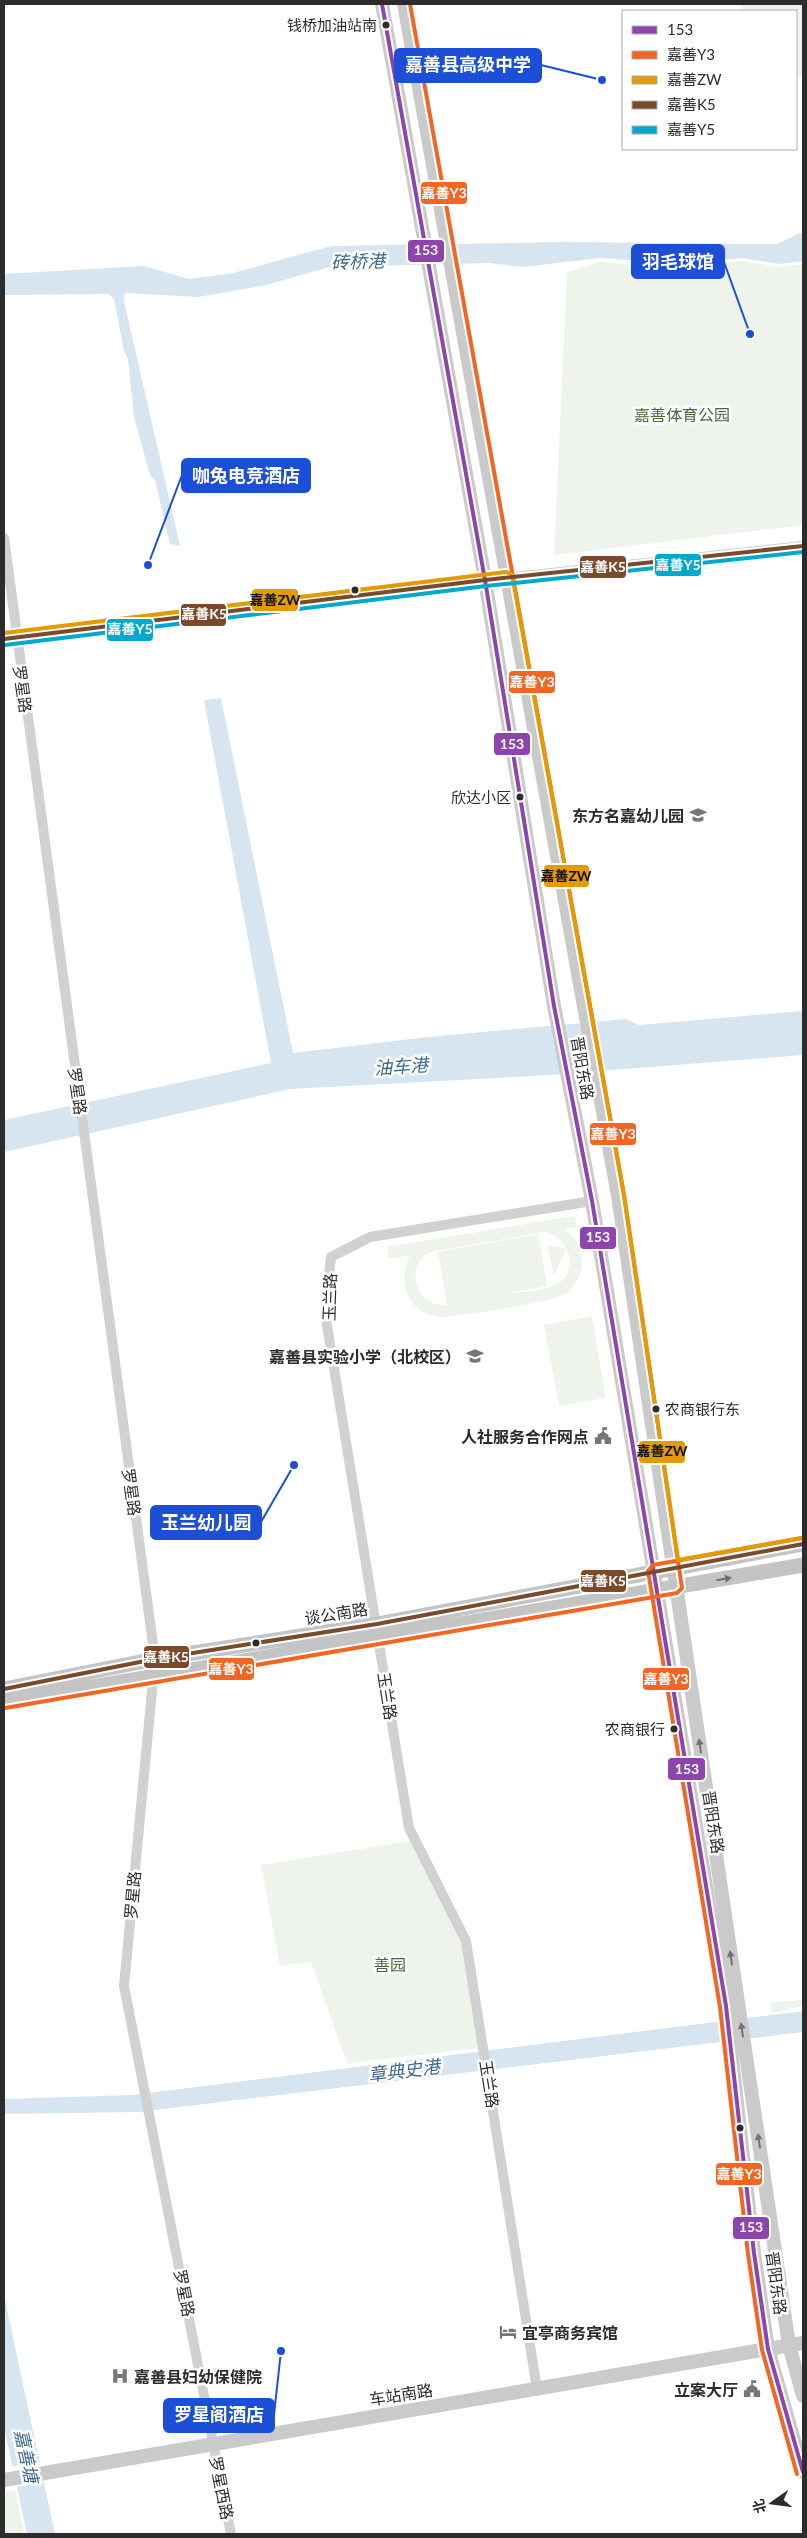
<svg xmlns="http://www.w3.org/2000/svg" width="807" height="2538" font-family="Lato,'Noto Sans SC',sans-serif">
	<style>
		.green { fill: #eef3eb; fill-rule: evenodd }
		.water { fill: #d7e5f0 }
		.pier { fill: #fff }
		.lines { fill: none; stroke-linecap: round; stroke-linejoin: round }
		.street { stroke: #d1d1d1; stroke-width: 10 }
		.secondary { stroke: #cacaca; stroke-width: 14 }
		.primary { stroke: #c4c4c4; stroke-width: 15 }
		.bus-1-casing { stroke: #fff; stroke-width: 8 }
		.bus-2-casing { stroke: #fff; stroke-width: 8 }
		.bus-3-casing { stroke: #fff; stroke-width: 8 }
		.bus-4-casing { stroke: #fff; stroke-width: 8 }
		.bus-5-casing { stroke: #fff; stroke-width: 8 }
		.bus-1 { stroke: #8e44ad; stroke-width: 4 }
		.bus-2 { stroke: #f26522; stroke-width: 4 }
		.bus-3 { stroke: #e39a04; stroke-width: 4 }
		.bus-4 { stroke: #7a4b2a; stroke-width: 4 }
		.bus-5 { stroke: #00a9ce; stroke-width: 4 }
		.oneway { fill: #707070 }
		.oneway2 { fill: #737373 }
		.bus-dot { fill: #2c2c2c; stroke: #fff; stroke-width: 2 }
		.labels { text-anchor: middle; dominant-baseline: central; stroke-width: 5; stroke-linejoin: round; paint-order: stroke }
		.bus-label { font-size: 15px; fill: #2c2c2c; stroke: #fff; text-anchor: end }
		.park-label { font-size: 16px; fill: #4d663b; stroke: #fff }
		.street-label { font-size: 16px; fill: #2c2c2c; stroke: #fff }
		.poi-label { font-size: 16px; font-weight: bold; fill: #2c2c2c; stroke: #fff; text-anchor: end }
		.water-label { font-size: 18px; font-style: italic; fill: #3d698c; stroke: #fff }
		.leader { fill: none; stroke: #1d4ed8; stroke-width: 2 }
		.callout-dot { fill: #1d4ed8; stroke: #fff; stroke-width: 2 }
		.callout { fill: #1d4ed8; stroke: #1d4ed8; stroke-width: 2 }
		.callout-label { font-size: 18px; text-anchor: middle; font-weight: bold; fill: #fff }
		.line-badge { stroke: #fff; stroke-width: 2 }
		.badge-label { font-size: 14px; text-anchor: middle; font-weight: bold; fill: #fff }
		.pale-badge-label { font-size: 14px; text-anchor: middle; font-weight: bold; fill: #111 }
	</style>
	<rect width="100%" height="100%" fill="#fff"/>
	<path class="green" d="M742,4H803V76H796V11H742Z
		M742,261L779,267L803,264V525L554,555L567,272L600,262L674,269Z
		M575,1216L577,1227L565,1229C576,1237 582,1249 582,1263C581,1274 576,1286 566,1293C551,1304 468,1314 445,1317C410,1317 395,1284 410,1255L389,1259L387,1247ZM545,1232C568,1237 580,1267 559,1283C547,1291 523,1292 509,1293L547,1286L538,1234L438,1252L447,1305C416,1308 403,1268 430,1252Z
		M556,1246L566,1249L554,1276L548,1247Z
		M592,1316L606,1398L559,1406L544,1325Z
		M410,1841L462,1942L480,2048L347,2063L311,1962L280,1966L261,1865Z
		M803,2000V2006L772,2013L770,2002Z
		M15,2490L24,2534H4V2492Z"/>
	<path class="water" d="M800,233H803V261L780,264L742,258L674,264L600,258L523,267L490,263L329,267L267,285L198,297L125,293L124,301L180,546L170,544L155,480L150,475L134,417L128,359L124,351L114,299L109,294L4,295V274L144,266L189,279L233,273L331,246L565,242L777,244Z
		M221,698L293,1053L428,1037L626,1019L639,1025L803,1011V1055L550,1075L291,1089L4,1152V1120L271,1063L204,700Z
		M803,2011V2032L138,2112L4,2114V2099L132,2095Z
		M4,2295L55,2534H27L4,2427Z"/>
	<path class="pier" d="M42,2461L46,2482L15,2487L10,2467Z"/>
	<g class="lines">
		<path class="street" d="M4,538L155,1659L124,1986L231,2534
			M4,639L485,580L803,546
			M537,2389L466,1941L409,1828L325,1313L331,1257L370,1237L592,1201"/>
		<path class="secondary" d="M382,4L485,580L554,1006L592,1201L726,2006L754,2253L768,2349L803,2472
			M404,4L618,1196L789,2345L803,2396
			M4,2480L803,2343"/>
		<path class="primary" d="M4,1689L155,1659L377,1624L803,1544
			M4,1702L803,1565"/>
		<g class="bus-1-casing">
			<path id="bus-1" d="M382,4L485,580L554,1006L592,1201L726,2006L754,2253L768,2349L803,2472"/>
		</g>
		<g class="bus-2-casing">
			<path id="bus-2" d="M5,1708L677,1593L682,1588L624,1195L410,4
				M797,2474L762,2350L748,2254L720,2007L648,1571L653,1565L802,1538"/>
		</g>
		<g class="bus-3-casing">
			<path id="bus-3" d="M4,633L506,572L512,574L624,1195L678,1560L802,1538"/>
		</g>
		<g class="bus-4-casing">
			<path id="bus-4" d="M4,639L485,580L803,546
				M4,1689L155,1659L377,1624L803,1544"/>
		</g>
		<g class="bus-5-casing">
			<path id="bus-5" d="M5,645L486,586L803,552"/>
		</g>
		<use href="#bus-1" class="bus-1"/>
		<use href="#bus-2" class="bus-2"/>
		<use href="#bus-3" class="bus-3"/>
		<use href="#bus-4" class="bus-4"/>
		<use href="#bus-5" class="bus-5"/>
	</g>
	<defs><path id="oneway-solid" d="M-6-.8H1V-3.2L6.5 0L1 3.2V.8H-6Z" transform="scale(1.25)"/></defs>
	<use class="oneway" href="#oneway-solid" transform="translate(724 1579) rotate(-10)"/>
	<g class="oneway2">
		<use href="#oneway-solid" transform="translate(700 1746) rotate(-98)"/>
		<use href="#oneway-solid" transform="translate(731 1958) rotate(-98)"/>
		<use href="#oneway-solid" transform="translate(742 2030) rotate(-98)"/>
		<use href="#oneway-solid" transform="translate(759 2141) rotate(-98)"/>
	</g>
	<defs>
		<g id="school-bare" transform="scale(1.35)"><path d="M0-5L7-2L0 1L-7-2ZM-4 1L0 2.5L4 1V4Q0 6-4 4Z" fill="#767676" stroke="#fff" stroke-width="2.5" paint-order="stroke"/></g>
		<g id="civic-bare" transform="scale(1.35)"><path d="M-.6-6.5H3V-4.5H.6V-3L4-1V1h2V6H-6V1h2V-1L-.6-3ZM-1.2 2.5V6h2.4V2.5Z" fill="#767676" stroke="#fff" stroke-width="2.5" paint-order="stroke"/></g>
		<g id="hotel-bare" transform="scale(1.35)"><path d="M-6-4.5h1.5V1H6V5H4.5V3h-9V5H-6ZM-4 0a1.8 1.8 0 1 1 3.6 0ZM.5 0V-2.5h3Q6-2.5 6 0Z" fill="#767676" stroke="#fff" stroke-width="2.5" paint-order="stroke"/></g>
		<g id="hospital-bare" transform="scale(1.35)"><path d="M-5-5h3v3.5h4V-5h3V5h-3V1.5h-4V5h-3Z" fill="#767676" stroke="#fff" stroke-width="2.5" paint-order="stroke"/></g>
	</defs>
	<g fill-rule="evenodd">
		<use href="#school-bare" x="698" y="815"/>
		<use href="#school-bare" x="475" y="1356"/>
		<use href="#civic-bare" x="603" y="1436"/>
		<use href="#hotel-bare" x="508" y="2332"/>
		<use href="#hospital-bare" x="120" y="2376"/>
		<use href="#civic-bare" x="752" y="2389"/>
	</g>
	<g class="bus-dot">
		<circle cx="386" cy="25" r="4.5"/>
		<circle cx="355" cy="590" r="4.5"/>
		<circle cx="520" cy="797" r="4.5"/>
		<circle cx="656" cy="1409" r="4.5"/>
		<circle cx="256" cy="1643" r="4.5"/>
		<circle cx="674" cy="1729" r="4.5"/>
		<circle cx="740" cy="2128" r="4.5"/>
	</g>
	<g class="labels">
		<g class="bus-label">
			<text x="377" y="25">钱桥加油站南</text>
			<text x="511" y="797">欣达小区</text>
			<text x="665" y="1409" text-anchor="start">农商银行东</text>
			<text x="665" y="1729">农商银行</text>
		</g>
		<g class="park-label">
			<text x="682" y="414">嘉善体育公园</text>
			<text x="390" y="1964">善园</text>
		</g>
		<g class="street-label">
			<text transform="translate(23 689) rotate(82)">罗星路</text>
			<text transform="translate(583 1068) rotate(80)">晋阳东路</text>
			<text transform="translate(78 1091) rotate(82)">罗星路</text>
			<text transform="translate(329 1297) rotate(-88)">玉兰路</text>
			<text transform="translate(132 1492) rotate(82)">罗星路</text>
			<text transform="translate(336 1613) rotate(-9)">谈公南路</text>
			<text transform="translate(388 1696) rotate(81)">玉兰路</text>
			<text transform="translate(714 1822) rotate(81)">晋阳东路</text>
			<text transform="translate(132 1895) rotate(-85)">罗星路</text>
			<text transform="translate(490 2084) rotate(81)">玉兰路</text>
			<text transform="translate(777 2283) rotate(82)">晋阳东路</text>
			<text transform="translate(185 2293) rotate(79)">罗星路</text>
			<text transform="translate(401 2394) rotate(-9)">车站南路</text>
			<text transform="translate(222 2488) rotate(79)">罗星西路</text>
		</g>
		<g class="poi-label">
			<text x="684" y="815">东方名嘉幼儿园</text>
			<text x="461" y="1356">嘉善县实验小学（北校区）</text>
			<text x="589" y="1436">人社服务合作网点</text>
			<text x="522" y="2332" text-anchor="start">宜亭商务宾馆</text>
			<text x="134" y="2376" text-anchor="start">嘉善县妇幼保健院</text>
			<text x="738" y="2389">立案大厅</text>
		</g>
		<g class="water-label">
			<text transform="translate(358 261) rotate(-2)">砖桥港</text>
			<text transform="translate(401 1066) rotate(-4)">油车港</text>
			<text transform="translate(404 2070) rotate(-7)">章典史港</text>
			<text transform="translate(27 2456) rotate(78)">嘉善塘</text>
		</g>
	</g>
	<path class="leader" d="M602 80L541 65M750 334L724 262M148 565L182 475M294 1465L261 1522M281 2351L274 2415"/>
	<g class="callout-dot">
		<circle cx="602" cy="80" r="5"/>
		<circle cx="750" cy="334" r="5"/>
		<circle cx="148" cy="565" r="5"/>
		<circle cx="294" cy="1465" r="5"/>
		<circle cx="281" cy="2351" r="5"/>
	</g>
	<g class="callout">
		<rect x="395" y="49" width="146" height="33" rx="5"/>
		<rect x="632" y="245" width="92" height="33" rx="5"/>
		<rect x="182" y="459" width="128" height="33" rx="5"/>
		<rect x="151" y="1506" width="110" height="33" rx="5"/>
		<rect x="164" y="2399" width="110" height="33" rx="5"/>
	</g>
	<g class="callout-label">
		<text x="468" y="71">嘉善县高级中学</text>
		<text x="678" y="268">羽毛球馆</text>
		<text x="246" y="482">咖兔电竞酒店</text>
		<text x="206" y="1529">玉兰幼儿园</text>
		<text x="219" y="2421">罗星阁酒店</text>
	</g>
	<g class="line-badge">
		<rect x="420" y="181" width="48" height="24" rx="5" fill="#f26522"/>
		<rect x="407" y="239" width="38" height="24" rx="5" fill="#8e44ad"/>
		<rect x="654" y="553" width="48" height="24" rx="5" fill="#00a9ce"/>
		<rect x="579" y="555" width="48" height="24" rx="5" fill="#7a4b2a"/>
		<rect x="251" y="588" width="48" height="24" rx="5" fill="#e39a04"/>
		<rect x="180" y="603" width="47" height="24" rx="5" fill="#7a4b2a"/>
		<rect x="106" y="618" width="48" height="24" rx="5" fill="#00a9ce"/>
		<rect x="508" y="670" width="48" height="24" rx="5" fill="#f26522"/>
		<rect x="493" y="732" width="38" height="24" rx="5" fill="#8e44ad"/>
		<rect x="543" y="864" width="47" height="24" rx="5" fill="#e39a04"/>
		<rect x="589" y="1122" width="48" height="24" rx="5" fill="#f26522"/>
		<rect x="579" y="1226" width="38" height="24" rx="5" fill="#8e44ad"/>
		<rect x="638" y="1440" width="48" height="24" rx="5" fill="#e39a04"/>
		<rect x="580" y="1569" width="47" height="24" rx="5" fill="#7a4b2a"/>
		<rect x="143" y="1645" width="47" height="24" rx="5" fill="#7a4b2a"/>
		<rect x="208" y="1657" width="47" height="24" rx="5" fill="#f26522"/>
		<rect x="642" y="1667" width="48" height="24" rx="5" fill="#f26522"/>
		<rect x="667" y="1757" width="39" height="24" rx="5" fill="#8e44ad"/>
		<rect x="715" y="2162" width="48" height="24" rx="5" fill="#f26522"/>
		<rect x="732" y="2216" width="38" height="24" rx="5" fill="#8e44ad"/>
	</g>
	<g class="badge-label">
		<text x="444" y="198">嘉善Y3</text>
		<text x="426" y="255">153</text>
		<text x="678" y="570">嘉善Y5</text>
		<text x="603" y="572">嘉善K5</text>
		<text x="204" y="619">嘉善K5</text>
		<text x="130" y="634">嘉善Y5</text>
		<text x="532" y="687">嘉善Y3</text>
		<text x="512" y="749">153</text>
		<text x="613" y="1139">嘉善Y3</text>
		<text x="598" y="1242">153</text>
		<text x="603" y="1586">嘉善K5</text>
		<text x="166" y="1662">嘉善K5</text>
		<text x="231" y="1674">嘉善Y3</text>
		<text x="666" y="1684">嘉善Y3</text>
		<text x="687" y="1774">153</text>
		<text x="739" y="2179">嘉善Y3</text>
		<text x="751" y="2232">153</text>
	</g>
	<g class="pale-badge-label">
		<text x="275" y="605">嘉善ZW</text>
		<text x="566" y="881">嘉善ZW</text>
		<text x="662" y="1456">嘉善ZW</text>
	</g>
	<rect width="807" height="2538" fill="none" stroke="#2c2c2c" stroke-width="10"/>
	<rect x="622" y="10" width="175" height="140" fill="#ffffff" stroke="#ababab"/>
	<rect x="632" y="26" width="25" height="8" fill="#8e44ad" stroke="#ababab"/>
	<text x="667" y="35" font-size="15" fill="#2c2c2c">153</text>
	<rect x="632" y="51" width="25" height="8" fill="#f26522" stroke="#ababab"/>
	<text x="667" y="60" font-size="15" fill="#2c2c2c">嘉善Y3</text>
	<rect x="632" y="76" width="25" height="8" fill="#e39a04" stroke="#ababab"/>
	<text x="667" y="85" font-size="15" fill="#2c2c2c">嘉善ZW</text>
	<rect x="632" y="101" width="25" height="8" fill="#7a4b2a" stroke="#ababab"/>
	<text x="667" y="110" font-size="15" fill="#2c2c2c">嘉善K5</text>
	<rect x="632" y="126" width="25" height="8" fill="#00a9ce" stroke="#ababab"/>
	<text x="667" y="135" font-size="15" fill="#2c2c2c">嘉善Y5</text>
	<g transform="translate(772 2503) rotate(256)" stroke="#ffffff" stroke-width="4" paint-order="stroke">
	<path d="M0-4L9 19L0 12L-9 19Z" fill="#2c2c2c"/>
	<text y="-8" font-size="14" font-weight="bold" text-anchor="middle" fill="#2c2c2c">北</text>
	</g>
</svg>
